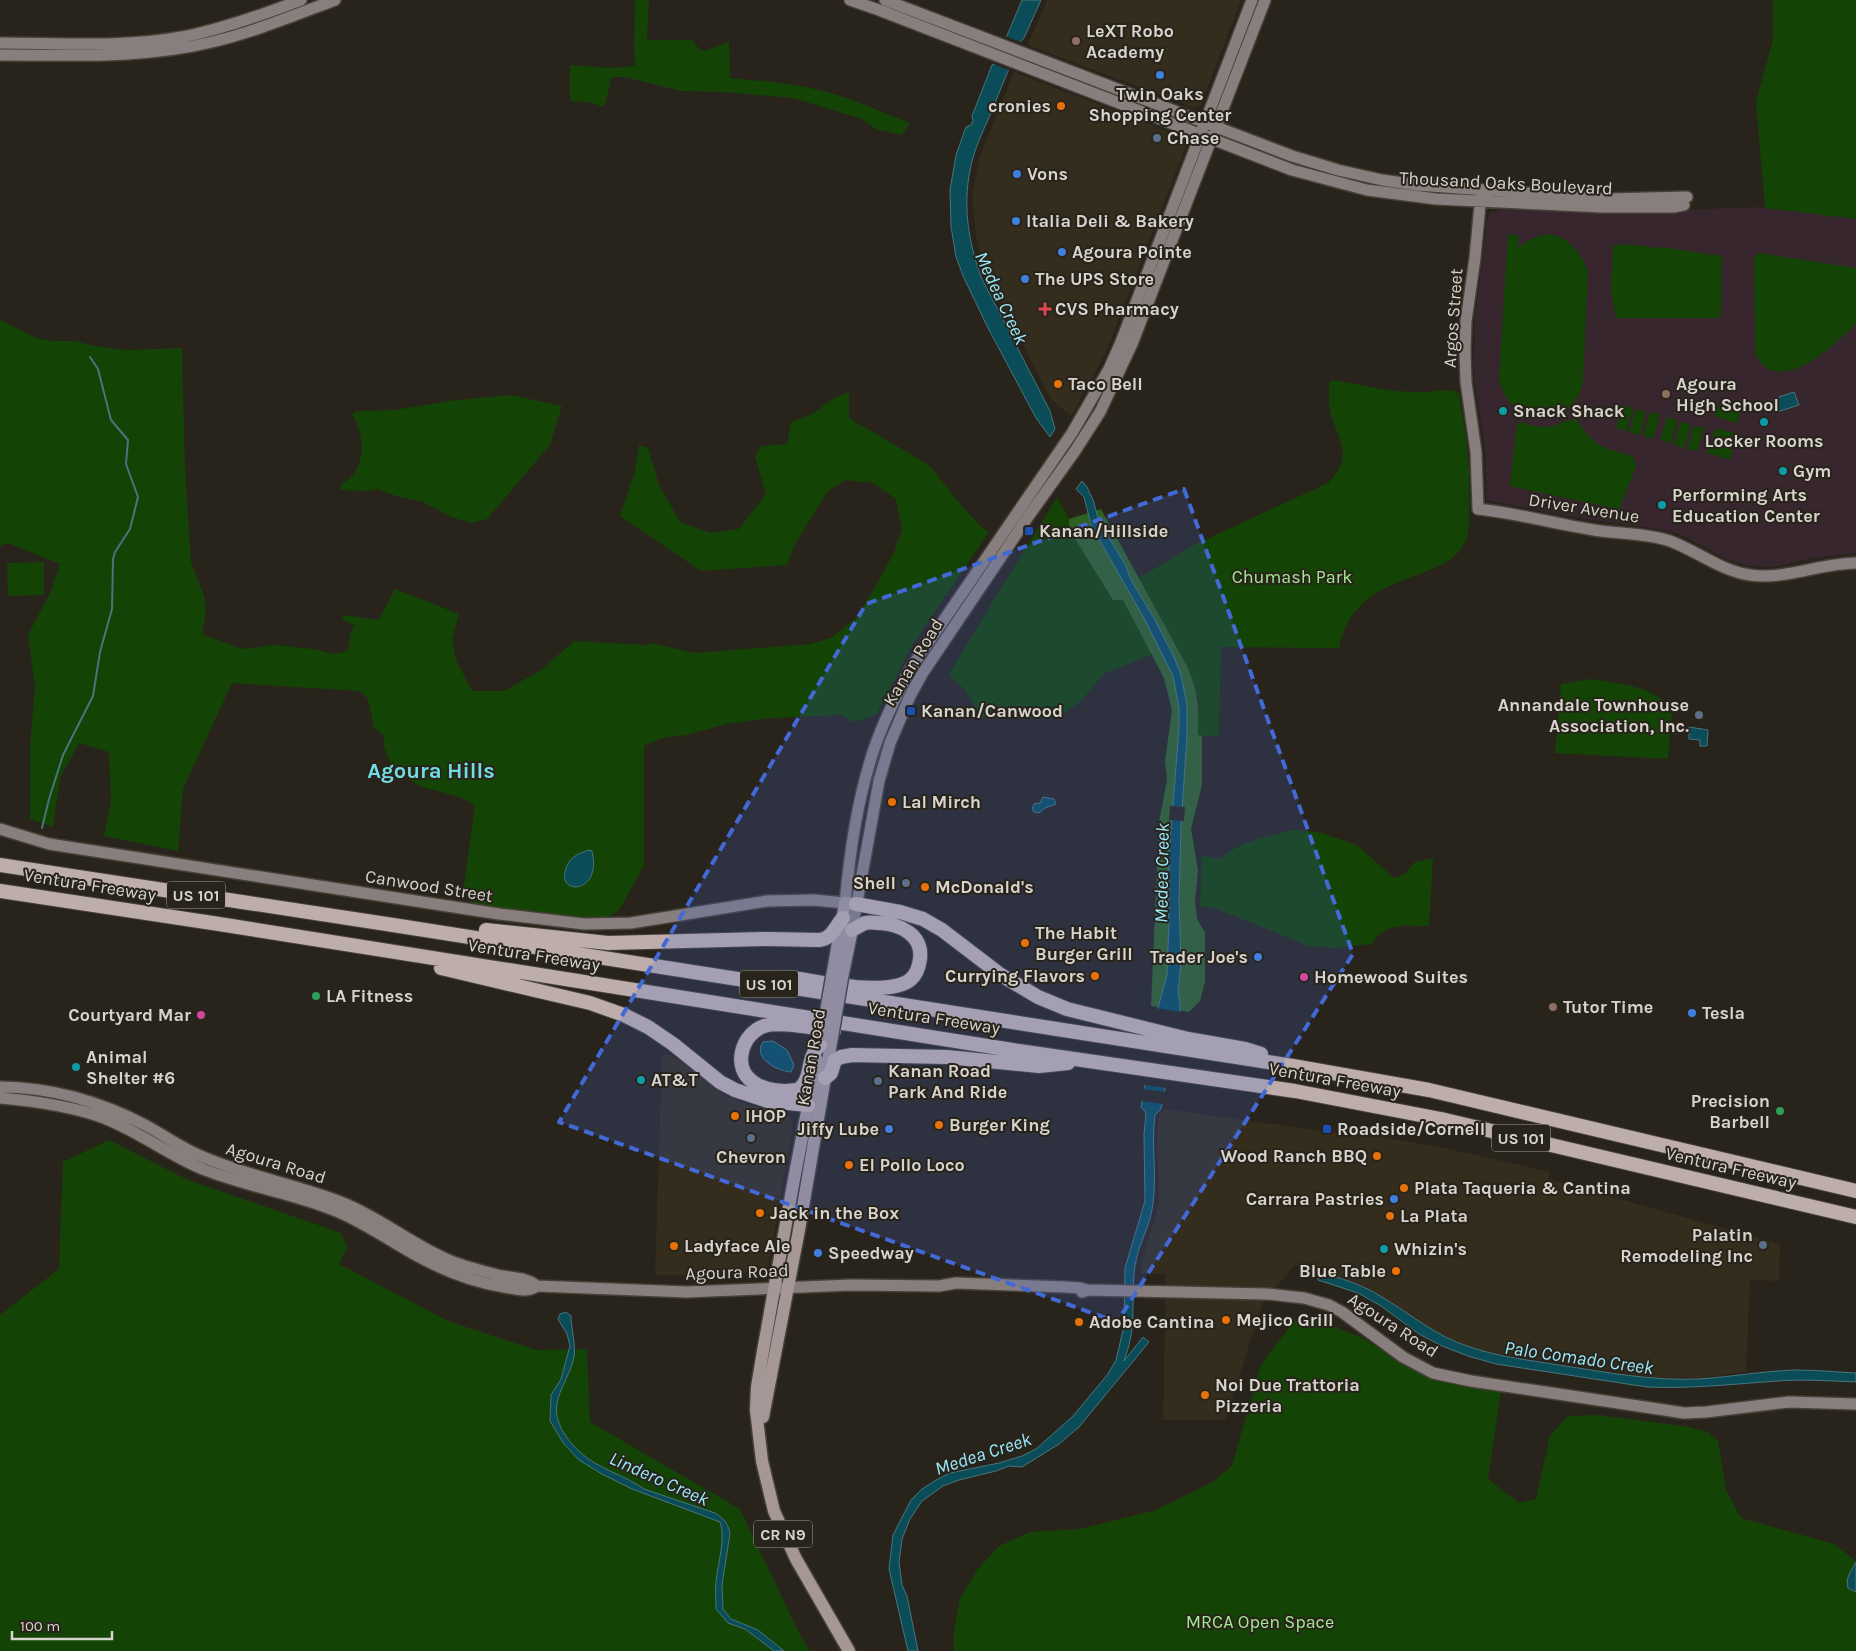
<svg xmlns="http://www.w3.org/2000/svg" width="1856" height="1651" font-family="Karla,sans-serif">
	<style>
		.built { fill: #342c1d }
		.education { fill: #38262e }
		.green { fill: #144306 }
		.forest { fill: #2f6023 }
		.water { fill: #0b4c59; stroke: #48757c }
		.pier { fill: #29241b }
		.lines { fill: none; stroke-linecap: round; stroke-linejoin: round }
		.stream { stroke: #48757c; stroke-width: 2 }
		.secondary-casing { stroke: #454038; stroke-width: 14 }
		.primary-casing { stroke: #454038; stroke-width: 15 }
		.highway-casing { stroke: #454038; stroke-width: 16 }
		.secondary { stroke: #887e7d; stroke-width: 11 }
		.primary { stroke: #a49795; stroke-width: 12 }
		.highway { stroke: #bdadab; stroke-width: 14 }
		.primary-bridge-casing { stroke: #454038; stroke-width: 15; stroke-linecap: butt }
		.primary-bridge { stroke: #a49795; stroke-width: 12 }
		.marked { fill: #4269d6; fill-opacity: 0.2; stroke: #4269d6; stroke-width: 4; stroke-dasharray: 10 6; stroke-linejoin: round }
		.education-dot { fill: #8d6e63; stroke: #29241b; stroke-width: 2 }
		.shop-dot { fill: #3f7fe0; stroke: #29241b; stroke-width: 2 }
		.food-dot { fill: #e8710a; stroke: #29241b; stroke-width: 2 }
		.service-dot { fill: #5c6f8a; stroke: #29241b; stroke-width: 2 }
		.health-dot { fill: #e0444e; stroke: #29241b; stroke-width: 2 }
		.culture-dot { fill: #0f9aa8; stroke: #29241b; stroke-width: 2 }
		.transit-dot { fill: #1a4fb4; stroke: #29241b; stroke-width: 2 }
		.hotel-dot { fill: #d1479c; stroke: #29241b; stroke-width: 2 }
		.leisure-dot { fill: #2e9e5b; stroke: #29241b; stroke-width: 2 }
		.labels { text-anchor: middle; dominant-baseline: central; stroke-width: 4; stroke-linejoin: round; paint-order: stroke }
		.shield { fill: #29241b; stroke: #a39f98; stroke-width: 1 }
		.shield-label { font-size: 16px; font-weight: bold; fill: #d7d4ce }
		.poi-label { font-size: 18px; font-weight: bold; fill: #d7d4ce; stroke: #29241b; text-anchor: start }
		.street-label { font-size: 18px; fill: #d7d4ce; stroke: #29241b }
		.park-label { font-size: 18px; fill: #a1e891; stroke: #29241b }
		.water-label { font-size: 19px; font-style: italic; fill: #99e8fc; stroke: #29241b }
		.district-label { font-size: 22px; font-weight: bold; fill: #71dde3; stroke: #29241b }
	</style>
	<rect width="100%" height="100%" fill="#29241b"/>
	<path class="built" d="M1047,0H1241L1201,105L1194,108L1028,45Z
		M1014,72L1183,137L1186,141V146L1106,352L1071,416L1051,399L983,268L976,236L972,198L979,159Z
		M662,1055H669L682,1061L725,1095L749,1105L786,1113L791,1118L793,1127L768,1268L763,1272L745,1273L729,1276L655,1275Z
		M1166,1109L1337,1133L1339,1136H1344L1345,1133L1356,1135L1359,1133L1440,1147L1550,1172L1548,1179L1780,1244L1779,1281L1750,1280L1746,1372L1697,1378L1653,1377L1500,1354L1473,1348L1450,1339L1426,1326L1356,1283L1295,1265L1263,1302L1225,1420H1163L1166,1274L1140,1273L1143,1256L1157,1213L1159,1198L1157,1140L1159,1113Z"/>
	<path class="education" d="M1498,203L1676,210L1856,204V553L1811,558L1778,566L1766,567L1745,565L1725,558L1682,535L1666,530L1586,519L1491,501L1487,498L1485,444L1474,380V348L1475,317L1488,216L1491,212H1497Z"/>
	<path class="green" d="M635,0H649L647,40H693L698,48L705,51L729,42L730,78C760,81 790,83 819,90C849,97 881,112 910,123L902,135L876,129L862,119L793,98L723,92L681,91L625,77H612L604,107L588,102L570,101V65L610,68L635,66L634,46Z
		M1773,0H1856V219L1765,208L1756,102L1773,39Z
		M1508,234L1518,235V247C1525,243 1533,237 1542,235C1566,231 1581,253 1588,271L1583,382C1581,389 1579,397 1573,403C1554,427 1517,420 1504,393C1501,389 1501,383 1499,378Z
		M1619,244L1644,246L1662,249V247L1722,256L1721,315L1717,318H1616L1611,290L1613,247Z
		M1758,253L1856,268V323C1839,341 1799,380 1771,370C1763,367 1759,360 1755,354L1754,257Z
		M0,320L36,338L52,341H74L100,347L128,350L182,348L185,469L191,562L204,596L206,612L202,634L242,649L275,645L313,649L334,654L347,651C350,646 349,641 350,636C350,632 353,629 354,625L342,619L344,615L379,620L395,589L459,614L452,639L456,660L472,691H504L541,670L574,641L648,645L652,643L694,653L810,644L831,638L855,619L879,581L895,550L902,529L896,499L873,483L845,480L827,492L794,546L787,565L701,571L620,516L635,471L639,445L648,448L659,485L680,522L711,533L739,529L766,494L755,456L761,446L787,444L791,422L812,414L834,398L849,392V418L929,465L961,505L979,525L989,532L912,645L876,715L852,722L842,715L772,718L726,724L687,735L662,738L644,746V865L619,910L610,916L591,920L477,905L463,892L475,805L460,797L422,787L393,770L383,744L385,736L374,728L368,699L360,691L232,683L183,789L178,851L104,836L111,802L109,752L79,743L60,778L53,827L30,819V747L35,687L28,635L51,591L60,564L8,543L0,546Z
		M1335,380C1365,386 1394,393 1425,392C1434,392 1452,387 1459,394C1462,415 1467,436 1468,458C1470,473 1469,488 1469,503C1469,514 1470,527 1467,537C1452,587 1355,565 1339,648L1221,647L1219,736H1198L1199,702L1195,686L1187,666L1139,578L1196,544L1328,483C1354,456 1340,444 1331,415C1328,405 1329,394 1329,384L1331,381Z
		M511,395L562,406L550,445L487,519L471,523L451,517L423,502L396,496L377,489L369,491L341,490L340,485C345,482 350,479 353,475C366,459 363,430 352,414L357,411L395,410L456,400Z
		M1622,405L1633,408L1626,431L1616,428Z
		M1717,406L1740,413L1737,423L1714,416Z
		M1636,409L1646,412L1640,435L1629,432Z
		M1650,412L1660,415L1653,438L1643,436Z
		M1667,417L1677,420L1671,443L1660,440Z
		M1568,420H1577C1584,431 1594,444 1606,448C1616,452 1625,453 1634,457L1636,466L1620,508L1617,509L1510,486L1517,423C1524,421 1527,425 1533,426C1545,429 1557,425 1568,420Z
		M1680,422L1691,425L1684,448L1674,445Z
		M1694,426L1704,428L1697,451L1687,449Z
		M1715,428L1738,434L1735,444L1712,438Z
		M1710,443L1733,450L1730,460L1707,453Z
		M1057,497L1069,519V529L1113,600H1123L1152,654L1104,674L1080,702L1060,715L1034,719L981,717L965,690L950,676V672Z
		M44,562V595L8,596L7,563Z
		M1590,679C1622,684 1647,685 1672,707L1668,759L1555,753L1561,684Z
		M1292,830L1318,832L1357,845L1394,878L1405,874L1415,862L1433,858L1429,926C1407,926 1383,922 1372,944L1334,948L1309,946L1215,908L1200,906L1202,856L1220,859C1240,841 1267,837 1292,830Z
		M109,1140L188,1180L341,1233L347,1248L339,1264L448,1321L536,1350L587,1349L590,1422L740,1509L801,1637L810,1651H0V1315L59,1269L63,1162Z
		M1300,1313L1360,1337L1425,1375L1501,1392L1488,1479L1519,1503L1536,1499L1550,1436L1568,1416L1597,1415L1684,1426L1708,1432L1718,1441L1726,1490L1741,1518L1834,1544L1856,1561V1651H954V1630L960,1599L977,1570L999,1546L1030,1532L1080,1529L1156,1510L1211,1483L1232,1466L1261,1365Z"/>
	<path class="forest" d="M1101,509L1187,666C1199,695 1199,705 1198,735L1202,736V785L1191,829L1198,870L1195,902L1197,919L1205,933V982L1200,1001L1189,1012L1151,1006L1159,822L1167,780L1165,761L1172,710L1164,678L1123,600H1113L1069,529V519Z"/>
	<path class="water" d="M1022,0H1041L1024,38L1020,42C1011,63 1003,84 994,105C988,121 980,136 975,151C961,194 966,237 982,279L1050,411L1055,429L1050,437L1036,418L987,326L964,278L956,257L951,226L950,190L956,155L966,127L971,125L973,121L972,116L992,65L995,64Z
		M1794,392L1799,405L1777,412L1773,399Z
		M1082,481L1087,487L1093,500L1099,521L1126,566L1130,578L1155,620L1174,657L1181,675L1187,705V736L1181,826L1179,900L1181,963L1178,992L1180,1004V1011L1161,1109L1155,1115C1151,1144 1157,1174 1153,1203C1151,1225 1138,1244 1135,1266C1132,1286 1134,1307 1132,1328C1131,1339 1128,1350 1124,1361L1143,1337L1149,1342L1079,1427L1059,1444L1022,1467L1009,1466L996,1471L959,1480L943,1486L922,1501L910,1519L902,1539L899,1562L902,1585L907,1596L918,1651H908L889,1569L893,1535L911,1500L922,1489L938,1479L950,1473L999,1463L1022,1456L1036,1449L1073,1416L1108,1374L1116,1360L1124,1326L1125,1268L1145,1201L1144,1135L1146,1113L1141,1107L1158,1008L1167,975L1169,922V855L1179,729V708L1173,676L1145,620L1091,525L1084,497L1076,489Z
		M1689,727L1708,730L1707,746H1700V740L1689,739Z
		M1043,797L1054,799L1056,804L1045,808L1039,813L1034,812L1032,809L1034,804L1040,803Z
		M589,850L592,851C603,896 553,896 567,866C571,856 580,853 589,850Z
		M773,1041L787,1050L794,1065L791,1072C777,1071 752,1058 763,1042Z
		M1319,1272C1341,1278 1363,1285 1382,1297C1412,1315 1437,1337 1470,1347C1499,1357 1529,1360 1559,1365C1605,1372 1651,1381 1698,1379C1730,1377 1763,1371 1796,1370C1816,1370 1836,1372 1856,1373V1382C1830,1381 1804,1379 1778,1381C1734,1384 1691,1389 1647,1387L1496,1364L1468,1356L1442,1346L1419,1334L1381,1306L1358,1293L1318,1280Z
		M566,1312L571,1316C571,1329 576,1344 574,1357C571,1373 559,1389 557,1404C553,1426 573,1448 590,1460C607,1471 627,1477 644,1489L715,1513C723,1518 728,1523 730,1533L722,1585L723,1609L731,1619L758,1630L784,1651H774L745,1629L728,1623L716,1609C716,1600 715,1590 716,1581C718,1563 726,1538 720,1522L632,1489L602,1474L579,1460L564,1444L550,1421L551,1395L561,1379L570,1346L567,1334L558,1319L560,1314Z
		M1856,1562V1592L1848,1588C1845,1578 1851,1571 1856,1562Z"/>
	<path class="pier" d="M1005,36L1021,42L1009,70L994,64Z
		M1170,806L1185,807L1184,821L1169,820Z
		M1155,1008L1182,1012L1179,1029L1152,1025Z
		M1152,1027L1179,1032L1167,1088L1143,1085Z
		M1142,1089L1167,1092L1164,1104L1140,1101Z"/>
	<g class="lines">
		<path class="stream" d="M42,828L49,799L63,755L93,696L100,652L112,609L113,559L115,552L130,529L138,497L126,464L128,440L111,420L98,369L90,357"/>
		<g class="secondary-casing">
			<path id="secondary" d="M850,0L879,10L1292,170L1367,190L1436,199L1601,207H1674L1684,205
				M885,0L1292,156L1338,170L1382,180L1417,185L1608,199L1687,197
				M0,43C60,43 122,48 182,37C223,29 262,15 301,0
				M0,55C71,55 143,59 212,42C254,32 295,15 335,0
				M1481,194L1475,258L1466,321L1465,351L1466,382L1476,452L1478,509C1517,513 1555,524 1594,530C1619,534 1646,533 1670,541C1697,551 1721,571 1750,575C1786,580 1821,563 1856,563
				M0,829L49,844L499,914L584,924L631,923L767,901L814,900L845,903C850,852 857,801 873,752C883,722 897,695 911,668L1072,433L1109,369L1121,342L1252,0
				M852,930L879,781L890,743L910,696L922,674L1030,514L1075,451L1100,412L1132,344L1265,0
				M0,1087C50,1087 101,1102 145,1125C164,1135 181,1148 201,1156C246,1176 295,1184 341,1202C380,1217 412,1245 451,1261C466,1267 482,1271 498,1275C511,1278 526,1277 537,1286
				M0,1098C35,1101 71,1106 104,1118C140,1132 170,1156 205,1170C248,1187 293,1193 336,1211C363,1222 387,1239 412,1253C440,1269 472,1282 504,1287C516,1289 526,1293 537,1286L687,1292L851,1285L939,1286L956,1283L1065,1287L1080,1288L1088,1290
				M1082,1292L1088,1290L1267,1294L1304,1298L1329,1305L1342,1312L1403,1357L1433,1373L1471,1381L1658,1409L1684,1413L1706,1412L1789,1402L1856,1404"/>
		</g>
		<g class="primary-casing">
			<path id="primary" d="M832,977L845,903L856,904
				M842,978L852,930
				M817,1060L794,1179L763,1351L757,1387L756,1410L762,1461L774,1511L796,1559L849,1651
				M763,1417L799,1230L832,1037"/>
		</g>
		<g class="highway-casing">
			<path id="highway" d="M0,865L393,925L1293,1066L1429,1090L1856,1191
				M0,891L219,924L1006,1049L1295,1091L1441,1119L1856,1217
				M856,904L900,912L923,919L942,930L1001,975L1038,997L1067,1009L1188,1039L1245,1049L1261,1054
				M486,930L608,943L766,939L819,940C832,939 835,927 843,918
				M441,968L590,1003L624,1015L648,1027L673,1044L720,1082L735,1090L768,1101L808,1105
				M769,979C776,978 784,977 792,978C819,981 890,998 911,979C917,974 919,966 920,959C923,935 900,924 880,923C876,923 870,922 865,923C861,925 856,928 852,930
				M820,1045C805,1059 814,1078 798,1090C784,1092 765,1091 753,1082C732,1068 741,1034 764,1026C780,1021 816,1028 834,1031
				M825,1078L831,1073L835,1060L841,1057L852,1055L947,1057L1039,1066L1068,1063"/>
		</g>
		<use href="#secondary" class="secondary"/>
		<use href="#primary" class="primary"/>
		<use href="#highway" class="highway"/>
		<g class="primary-bridge-casing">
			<path id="primary-bridge" d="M822,1035L832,977
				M832,1037L842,978"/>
		</g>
		<use href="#primary-bridge" class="primary-bridge"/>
	</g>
	<path class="marked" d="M1184,489L1353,954L1117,1322L559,1122L866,604Z"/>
	<g class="education-dot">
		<circle cx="1076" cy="41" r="5"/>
		<circle cx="1666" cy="394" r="5"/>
		<circle cx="1553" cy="1007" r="5"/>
	</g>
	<g class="shop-dot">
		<circle cx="1160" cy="75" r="5"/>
		<circle cx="1017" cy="174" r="5"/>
		<circle cx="1016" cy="221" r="5"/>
		<circle cx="1062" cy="252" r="5"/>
		<circle cx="1025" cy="279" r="5"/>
		<circle cx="1258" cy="957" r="5"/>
		<circle cx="1692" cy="1013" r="5"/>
		<circle cx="889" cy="1129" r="5"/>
		<circle cx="1394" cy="1199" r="5"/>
		<circle cx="818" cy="1253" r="5"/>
	</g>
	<g class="food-dot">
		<circle cx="1061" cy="106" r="5"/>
		<circle cx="1058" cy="384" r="5"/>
		<circle cx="892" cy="802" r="5"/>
		<circle cx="925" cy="887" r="5"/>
		<circle cx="1025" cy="943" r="5"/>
		<circle cx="1095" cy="976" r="5"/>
		<circle cx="735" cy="1116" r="5"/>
		<circle cx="939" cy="1125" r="5"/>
		<circle cx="1377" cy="1156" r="5"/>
		<circle cx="849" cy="1165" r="5"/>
		<circle cx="1404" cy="1188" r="5"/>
		<circle cx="760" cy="1213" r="5"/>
		<circle cx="1390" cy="1216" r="5"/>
		<circle cx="674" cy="1246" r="5"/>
		<circle cx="1396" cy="1271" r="5"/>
		<circle cx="1226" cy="1320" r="5"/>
		<circle cx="1079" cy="1322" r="5"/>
		<circle cx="1205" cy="1395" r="5"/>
	</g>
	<g class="service-dot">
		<circle cx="1157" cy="138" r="5"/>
		<circle cx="1699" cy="715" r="5"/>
		<circle cx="906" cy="883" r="5"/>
		<circle cx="878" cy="1081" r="5"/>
		<circle cx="751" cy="1138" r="5"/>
		<circle cx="1763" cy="1245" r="5"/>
	</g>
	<path class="health-dot" d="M1042.5 301.5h5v5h5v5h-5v5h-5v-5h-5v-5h5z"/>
	<g class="culture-dot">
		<circle cx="1503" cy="411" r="5"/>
		<circle cx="1764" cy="422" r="5"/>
		<circle cx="1783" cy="471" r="5"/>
		<circle cx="1662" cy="505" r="5"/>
		<circle cx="76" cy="1067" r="5"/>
		<circle cx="641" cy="1080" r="5"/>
		<circle cx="1384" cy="1249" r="5"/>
	</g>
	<g class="transit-dot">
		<rect x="1024" y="526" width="10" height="10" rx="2.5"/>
		<rect x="906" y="706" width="10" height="10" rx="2.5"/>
		<rect x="1322" y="1124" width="10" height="10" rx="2.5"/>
	</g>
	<g class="hotel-dot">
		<circle cx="1304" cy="977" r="5"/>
		<circle cx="201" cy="1015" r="5"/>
	</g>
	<g class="leisure-dot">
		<circle cx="316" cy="996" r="5"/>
		<circle cx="1780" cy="1111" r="5"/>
	</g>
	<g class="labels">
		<g class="shield">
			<rect x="167" y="881.5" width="58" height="27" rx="4"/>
			<rect x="740" y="970.5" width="58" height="27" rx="4"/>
			<rect x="1492" y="1124.5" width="58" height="27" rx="4"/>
			<rect x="754" y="1520.5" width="58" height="27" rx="4"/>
		</g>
		<g class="shield-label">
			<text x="196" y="895">US 101</text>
			<text x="769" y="984">US 101</text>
			<text x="1521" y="1138">US 101</text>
			<text x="783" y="1534">CR N9</text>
		</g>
		<g class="poi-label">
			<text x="1086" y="31">LeXT Robo<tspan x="1086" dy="21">Academy</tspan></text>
			<text x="1160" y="94" text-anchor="middle">Twin Oaks<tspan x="1160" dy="21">Shopping Center</tspan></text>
			<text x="1051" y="106" text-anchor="end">cronies</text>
			<text x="1167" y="138">Chase</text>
			<text x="1027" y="174">Vons</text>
			<text x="1026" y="221">Italia Deli &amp; Bakery</text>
			<text x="1072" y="252">Agoura Pointe</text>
			<text x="1035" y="279">The UPS Store</text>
			<text x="1055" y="309">CVS Pharmacy</text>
			<text x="1068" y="384">Taco Bell</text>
			<text x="1676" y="384">Agoura<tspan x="1676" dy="21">High School</tspan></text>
			<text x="1513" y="411">Snack Shack</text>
			<text x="1764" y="441" text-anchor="middle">Locker Rooms</text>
			<text x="1793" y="471">Gym</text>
			<text x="1672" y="495">Performing Arts<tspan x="1672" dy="21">Education Center</tspan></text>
			<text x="1039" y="531">Kanan/Hillside</text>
			<text x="1689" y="705" text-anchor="end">Annandale Townhouse<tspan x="1689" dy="21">Association, Inc.</tspan></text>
			<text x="921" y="711">Kanan/Canwood</text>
			<text x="902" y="802">Lal Mirch</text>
			<text x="896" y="883" text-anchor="end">Shell</text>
			<text x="935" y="887">McDonald's</text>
			<text x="1035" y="933">The Habit<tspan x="1035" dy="21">Burger Grill</tspan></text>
			<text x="1248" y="957" text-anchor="end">Trader Joe's</text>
			<text x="1085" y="976" text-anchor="end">Currying Flavors</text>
			<text x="1314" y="977">Homewood Suites</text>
			<text x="326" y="996">LA Fitness</text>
			<text x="1563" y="1007">Tutor Time</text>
			<text x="1702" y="1013">Tesla</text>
			<text x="191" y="1015" text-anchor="end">Courtyard Mar</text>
			<text x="86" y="1057">Animal<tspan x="86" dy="21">Shelter #6</tspan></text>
			<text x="888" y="1071">Kanan Road<tspan x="888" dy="21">Park And Ride</tspan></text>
			<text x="651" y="1080">AT&amp;T</text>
			<text x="1770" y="1101" text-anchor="end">Precision<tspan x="1770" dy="21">Barbell</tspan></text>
			<text x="745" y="1116">IHOP</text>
			<text x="949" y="1125">Burger King</text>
			<text x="879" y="1129" text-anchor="end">Jiffy Lube</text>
			<text x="1337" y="1129">Roadside/Cornell</text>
			<text x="1367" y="1156" text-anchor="end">Wood Ranch BBQ</text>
			<text x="751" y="1157" text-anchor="middle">Chevron</text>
			<text x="859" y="1165">El Pollo Loco</text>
			<text x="1414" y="1188">Plata Taqueria &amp; Cantina</text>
			<text x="1384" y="1199" text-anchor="end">Carrara Pastries</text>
			<text x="770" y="1213">Jack in the Box</text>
			<text x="1400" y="1216">La Plata</text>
			<text x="1753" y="1235" text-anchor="end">Palatin<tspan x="1753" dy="21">Remodeling Inc</tspan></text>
			<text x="684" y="1246">Ladyface Ale</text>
			<text x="1394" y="1249">Whizin's</text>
			<text x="828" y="1253">Speedway</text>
			<text x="1386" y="1271" text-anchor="end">Blue Table</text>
			<text x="1236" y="1320">Mejico Grill</text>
			<text x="1089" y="1322">Adobe Cantina</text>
			<text x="1215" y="1385">Noi Due Trattoria<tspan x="1215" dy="21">Pizzeria</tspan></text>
		</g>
		<g class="street-label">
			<text transform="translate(1506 183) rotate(3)">Thousand Oaks Boulevard</text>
			<text transform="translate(1453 318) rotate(-86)">Argos Street</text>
			<text transform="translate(1584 508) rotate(9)">Driver Avenue</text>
			<text transform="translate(913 662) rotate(-59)">Kanan Road</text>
			<text transform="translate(90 885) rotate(9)">Ventura Freeway</text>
			<text transform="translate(429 886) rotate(9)">Canwood Street</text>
			<text transform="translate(534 955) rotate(9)">Ventura Freeway</text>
			<text transform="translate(934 1018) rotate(9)">Ventura Freeway</text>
			<text transform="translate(811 1057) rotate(-80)">Kanan Road</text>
			<text transform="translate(1335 1080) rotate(10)">Ventura Freeway</text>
			<text transform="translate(276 1163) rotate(17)">Agoura Road</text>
			<text transform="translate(1731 1168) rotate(13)">Ventura Freeway</text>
			<text transform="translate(737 1272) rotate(-2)">Agoura Road</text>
			<text transform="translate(1393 1325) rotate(33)">Agoura Road</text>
		</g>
		<g class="park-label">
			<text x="1292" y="577">Chumash Park</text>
			<text x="1260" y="1622">MRCA Open Space</text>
		</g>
		<g class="water-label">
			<text transform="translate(1001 298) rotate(65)">Medea Creek</text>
			<text transform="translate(1162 873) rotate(-89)">Medea Creek</text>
			<text transform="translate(1579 1358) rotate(8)">Palo Comado Creek</text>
			<text transform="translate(983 1454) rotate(-18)">Medea Creek</text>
			<text transform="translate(659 1479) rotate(24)">Lindero Creek</text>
		</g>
		<g class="district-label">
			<text x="431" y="771">Agoura Hills</text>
		</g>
	</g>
	<path d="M12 1631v8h100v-8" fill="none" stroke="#d7d4ce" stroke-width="2.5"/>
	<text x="20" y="1631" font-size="15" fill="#d7d4ce" stroke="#29241b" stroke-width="4" paint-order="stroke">100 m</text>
</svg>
